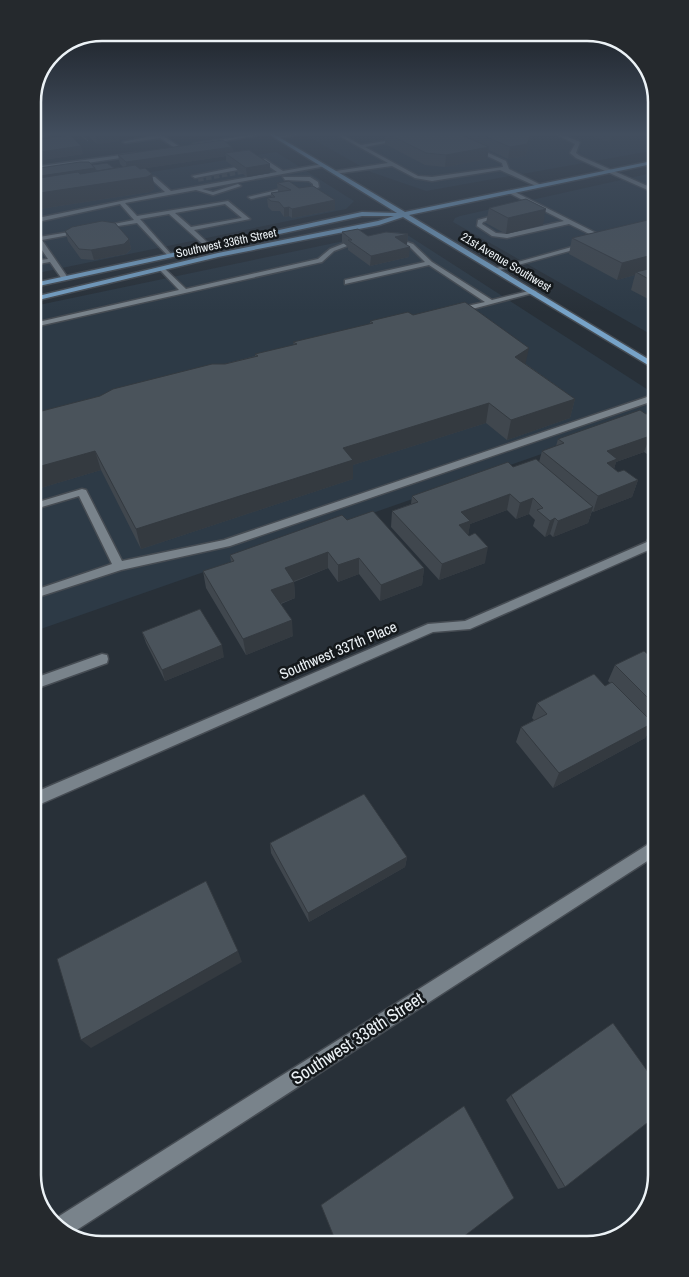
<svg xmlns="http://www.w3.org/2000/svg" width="689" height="1277" font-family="'Archivo Narrow',sans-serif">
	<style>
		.built { fill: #2d3a46 }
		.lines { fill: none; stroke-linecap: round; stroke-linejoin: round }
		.minor-tunnel { stroke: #454d54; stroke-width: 5.5; stroke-dasharray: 5.5 2.5; stroke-linecap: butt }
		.minor-casing { stroke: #464c53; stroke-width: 3 }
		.major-casing { stroke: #464c53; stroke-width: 3 }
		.path { stroke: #7e858b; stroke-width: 1; stroke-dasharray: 2.5 1; stroke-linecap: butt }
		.minor { fill: #79838b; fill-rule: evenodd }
		.major { fill: #77a3c8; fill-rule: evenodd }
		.wall { fill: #40474e }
		.shaded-wall { fill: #343a40 }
		.building { fill: #4a535b; stroke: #343a40 }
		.labels { text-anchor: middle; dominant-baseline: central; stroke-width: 5; stroke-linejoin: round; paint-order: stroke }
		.far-street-label { font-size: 12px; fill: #ecf2f6; stroke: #14181b }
		.street-label { font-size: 15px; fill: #ecf2f6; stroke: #14181b }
		.near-street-label { font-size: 18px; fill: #ecf2f6; stroke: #14181b }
		.rim { fill: none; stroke: #ecf2f6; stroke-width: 2.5 }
	</style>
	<rect width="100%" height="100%" fill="#283038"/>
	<path class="built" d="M302,133H651V151L426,191L371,172Z
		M276,152L354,201L346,209L33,274V191Z
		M652,173V335L453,222L455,218L460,216Z
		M398,232L409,236L653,393V415L35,631L34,306L382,233Z"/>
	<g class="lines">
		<path class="minor-tunnel" d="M198,179L255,169"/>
		<g class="minor-casing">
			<path id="minor" d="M47,133H51L52,135L33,138V136Z
				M154,133H159L180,147L175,148L160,138L125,143L123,142L156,135Z
				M261,133H271L196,146L193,144Z
				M297,133H309L277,138L275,137Z
				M334,133H339L361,145L403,138L401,140L365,147L418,176L432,177L503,167L502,163L470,148L475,147L506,161L509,169L543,186L538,187L500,170L432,181L415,178L392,166L334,174L336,171L388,163Z
				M553,133H559L580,142L576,153L580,156L652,188V192L576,158L570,153L575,144Z
				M136,153L134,156L33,171V167Z
				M265,159L283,171L323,164L326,166L202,189L213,192L238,184L241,186L213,195L196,190L125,203L137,216L228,201L250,219L194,230L210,245V247H206L169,214L140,219L171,254L172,255L169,257L137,223L99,229V227L134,220L120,204L33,223V219L165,192L152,180L135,179L137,176L155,177L171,191L277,172L264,163L255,165L252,163ZM225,204L242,218L191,227L175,213Z
				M236,167L238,170L195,178L192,176Z
				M283,177H310L318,182L319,187L304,195H300V193L313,186V184L309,181L285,180Z
				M294,186L296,189L251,199L248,197Z
				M511,190L608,239L609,240L604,241L569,224L507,238L492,236L477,226L478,220L504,213V215L483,222L482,224L496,233L507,234L564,221L509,193Z
				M33,230L39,237L82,230L85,232L42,240L68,278L66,279H62L50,262L33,265V261L48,259L33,237Z
				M393,237L413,244L432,262L492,300L533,290L537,292L457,313H454V309L485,302L429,265L345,284V280L425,262L409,246L391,240V238Z
				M345,243L348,245L347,246L334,251L322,262L34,327V323L179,290L160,270V268H164L186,289L318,259L330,249Z
				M586,243L589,245L588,246L496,271L493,269Z
				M653,395V401L230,546L121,570L35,598V590L112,564L79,496L35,509V503L82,489L86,490L122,561L224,540Z
				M653,536V548L470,629L433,632L36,806V792L428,624L465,621L647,542L649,537Z
				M102,654L107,655L108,659L107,663L35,689V678Z
				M655,840V856L69,1235L63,1233L53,1220Z"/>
		</g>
		<g class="major-casing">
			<path id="major" d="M267,133H272L405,212L652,161V164L409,215L653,362V368L403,217L379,225L218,257L34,301V297L218,253L378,221L394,216H362L34,287V283L362,212L397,213Z"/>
		</g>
		<path class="path" d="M79,133L88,141"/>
		<use href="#minor" class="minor"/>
		<use href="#major" class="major"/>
	</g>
	<path class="wall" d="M85,133H118L119,141L97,144Z
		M164,133H182V135L170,137Z
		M187,133H213V134L193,137Z
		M385,133H527L531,134L529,146L525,156L508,159L489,150L487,159L445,167L425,165L385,144Z
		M584,133H649V135L609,142Z
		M33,140L83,154L42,160L33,149Z
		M232,147L233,152L270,173L247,177L226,161V156L140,169L155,189L150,192L33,210L92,165L114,168L123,167L120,164L118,155Z
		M277,183L299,188L335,200V210L292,218L289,216L284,217L280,211H272L268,207L267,198L271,197V193L278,192Z
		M489,208L543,225L506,234L486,223Z
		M652,219V301L631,290L635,275L617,280L569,254L572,238Z
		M65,231L129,239L131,249L126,254L94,260L81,259L68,241Z
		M342,232L368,236L408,234L407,244H406L409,257L370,266L348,250V247L342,242Z
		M413,315L526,364L575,399L570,418L507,440L486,423L353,465V479L141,549L101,470L34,490V413L255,356V354L294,345L293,342L370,324V321Z
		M653,411V458L644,452L616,462L614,469L618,472L638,480L632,497L593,512L592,511L588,523L553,537L550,534L545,537L533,526L535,520L529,514L516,519L507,510L470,524L468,535L485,563L439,580L391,527L392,511L411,504L412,496L513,467L539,462L542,451L556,446L558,439Z
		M347,520L424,568L422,585L380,601L359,574L338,582L328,568L294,582L295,598L281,604L293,636L246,655L206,588L203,571L231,562L230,555Z
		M142,632L224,657L165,681L146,643Z
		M654,644V729L652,726L645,738L553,788L516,742L521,727L534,720L532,718L537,703L605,686L610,683L608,681L615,665L648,655Z
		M270,843L407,857L405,867L309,922L271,853Z
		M511,1095L565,1187L558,1189L506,1100Z"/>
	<path class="shaded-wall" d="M118,133L119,141L97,144L95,136Z
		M169,133H182V135L170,137Z
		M192,133H213V134L193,137Z
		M611,133H649V135L609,142Z
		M531,134L529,146L525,156L508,159L510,147Z
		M81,146L83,154L42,160L40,152Z
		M232,147L233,155L225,153L226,156L127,171L126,162Z
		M489,147L487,159L445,167L446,155Z
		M270,164V173L247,177L246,168Z
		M95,168L97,177L33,187V177Z
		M152,174L155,189L150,192L33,210V194Z
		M335,200V210L292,218V209Z
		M289,207V216L284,217V208Z
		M546,209L543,225L506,234L508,218Z
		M408,234L407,244L394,247L395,237Z
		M129,239L131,249L126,254L94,260L91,250Z
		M410,247L409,257L370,266L371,256Z
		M652,255V271L636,272L635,275L617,280L622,263Z
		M529,348L525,366L515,357Z
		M575,399L570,418L507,440L511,420Z
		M489,403L486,423L353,465V479L141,549L136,529L343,448Z
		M650,436L644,452L616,462L612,475L601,479L607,451Z
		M95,451L101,470L34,490V468Z
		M638,480L632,497L593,512L598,496Z
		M510,494L507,510L470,524L468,537L456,542L461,512Z
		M533,498L529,514L516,519L520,503Z
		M593,507L588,523L553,537L558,521Z
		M555,518L550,534L545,537L550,521Z
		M488,547L485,563L439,580L442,564Z
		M328,552V568L286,584L285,568Z
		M359,558V574L338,582V565Z
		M424,568L422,585L380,601L381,585Z
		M294,582L295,598L273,606L271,590Z
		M292,620L293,636L246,655L243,639Z
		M222,645L224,657L165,681L162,670Z
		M653,723L645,738L553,788L559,773Z
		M407,857L405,867L309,922L308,913Z
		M238,951L242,962L91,1048L81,1040Z"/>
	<path class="building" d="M92,133H115L95,136Z
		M386,133H457L489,147L446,155L426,153Z
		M477,133H527L531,134L527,144L510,147Z
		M70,135L81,146L40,152L33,144V140Z
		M223,140L232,147L126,162L118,155Z
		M249,150L270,164L246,168L225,153Z
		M80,162H89L95,168L33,177V169Z
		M107,163L114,168L97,171L92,165Z
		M135,165L140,169L145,168L152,174L147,177L33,194V179L78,172L80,174Z
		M289,181L299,188L313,186L335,200L292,209L289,207L284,208L279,202L271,201L267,198L275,197L271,193L291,190L277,183Z
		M526,199L546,209L508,218L489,208Z
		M652,219V255L622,263L572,238Z
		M102,221L115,223L129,239L124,244L91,250L79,249L65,231L72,227Z
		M358,229L368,236L386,232L408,234L395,237L410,247L371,256L348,240H352L342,232Z
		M652,268V281L636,272Z
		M465,302L529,348L515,357L575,399L511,420L489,403L343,448L353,460L136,529L95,451L34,468V413L100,396L113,389L212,364H225L258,356L255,354L297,344L293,342L373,323L370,321L408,312L413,315Z
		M640,410L646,414L653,411V438L650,436L607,451L617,459L607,463L618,472L624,470L638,480L598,496L542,451L564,443L558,439Z
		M536,459L593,507L558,521L555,518L550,521L537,510L543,508L533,498L520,503L510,494L461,512L470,521L459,525L469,536L475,533L488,547L442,564L392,511L418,502L412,496L508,462L513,467Z
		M373,511L424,568L381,585L359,558L338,565L328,552L285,568L294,582L271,590L292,620L243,639L203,571L234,561L230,555L342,515L347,520Z
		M200,609L222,645L162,670L142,632Z
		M644,651L650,656L654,655V704L615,665Z
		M594,674L605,686L612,682L653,723L559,773L521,727L547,714L537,703Z
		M364,794L407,857L308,913L270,843Z
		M206,881L238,951L81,1040L57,959Z
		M613,1023L656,1083V1116L565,1187L511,1095Z
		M464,1106L514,1198L458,1241L336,1242L321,1205Z"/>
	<linearGradient id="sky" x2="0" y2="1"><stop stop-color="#161a1f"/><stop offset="0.43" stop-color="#424e5e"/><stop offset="1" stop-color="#424e5e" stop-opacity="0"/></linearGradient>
	<rect width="689" height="312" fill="url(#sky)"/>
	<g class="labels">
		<g class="far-street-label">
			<text transform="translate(226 243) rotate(-12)">Southwest 336th Street</text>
			<text transform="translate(506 262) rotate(31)">21st Avenue Southwest</text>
		</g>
		<g class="street-label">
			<text transform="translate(338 650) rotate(-23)">Southwest 337th Place</text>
		</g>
		<g class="near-street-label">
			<text transform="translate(357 1038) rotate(-33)">Southwest 338th Street</text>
		</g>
	</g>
	<path d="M0 0H689V1277H0ZM102 41H587A61 61 0 0 1 648 102V1175A61 61 0 0 1 587 1236H102A61 61 0 0 1 41 1175V102A61 61 0 0 1 102 41Z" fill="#25292d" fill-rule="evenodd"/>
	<path class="rim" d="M102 41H587A61 61 0 0 1 648 102V1175A61 61 0 0 1 587 1236H102A61 61 0 0 1 41 1175V102A61 61 0 0 1 102 41Z"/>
</svg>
